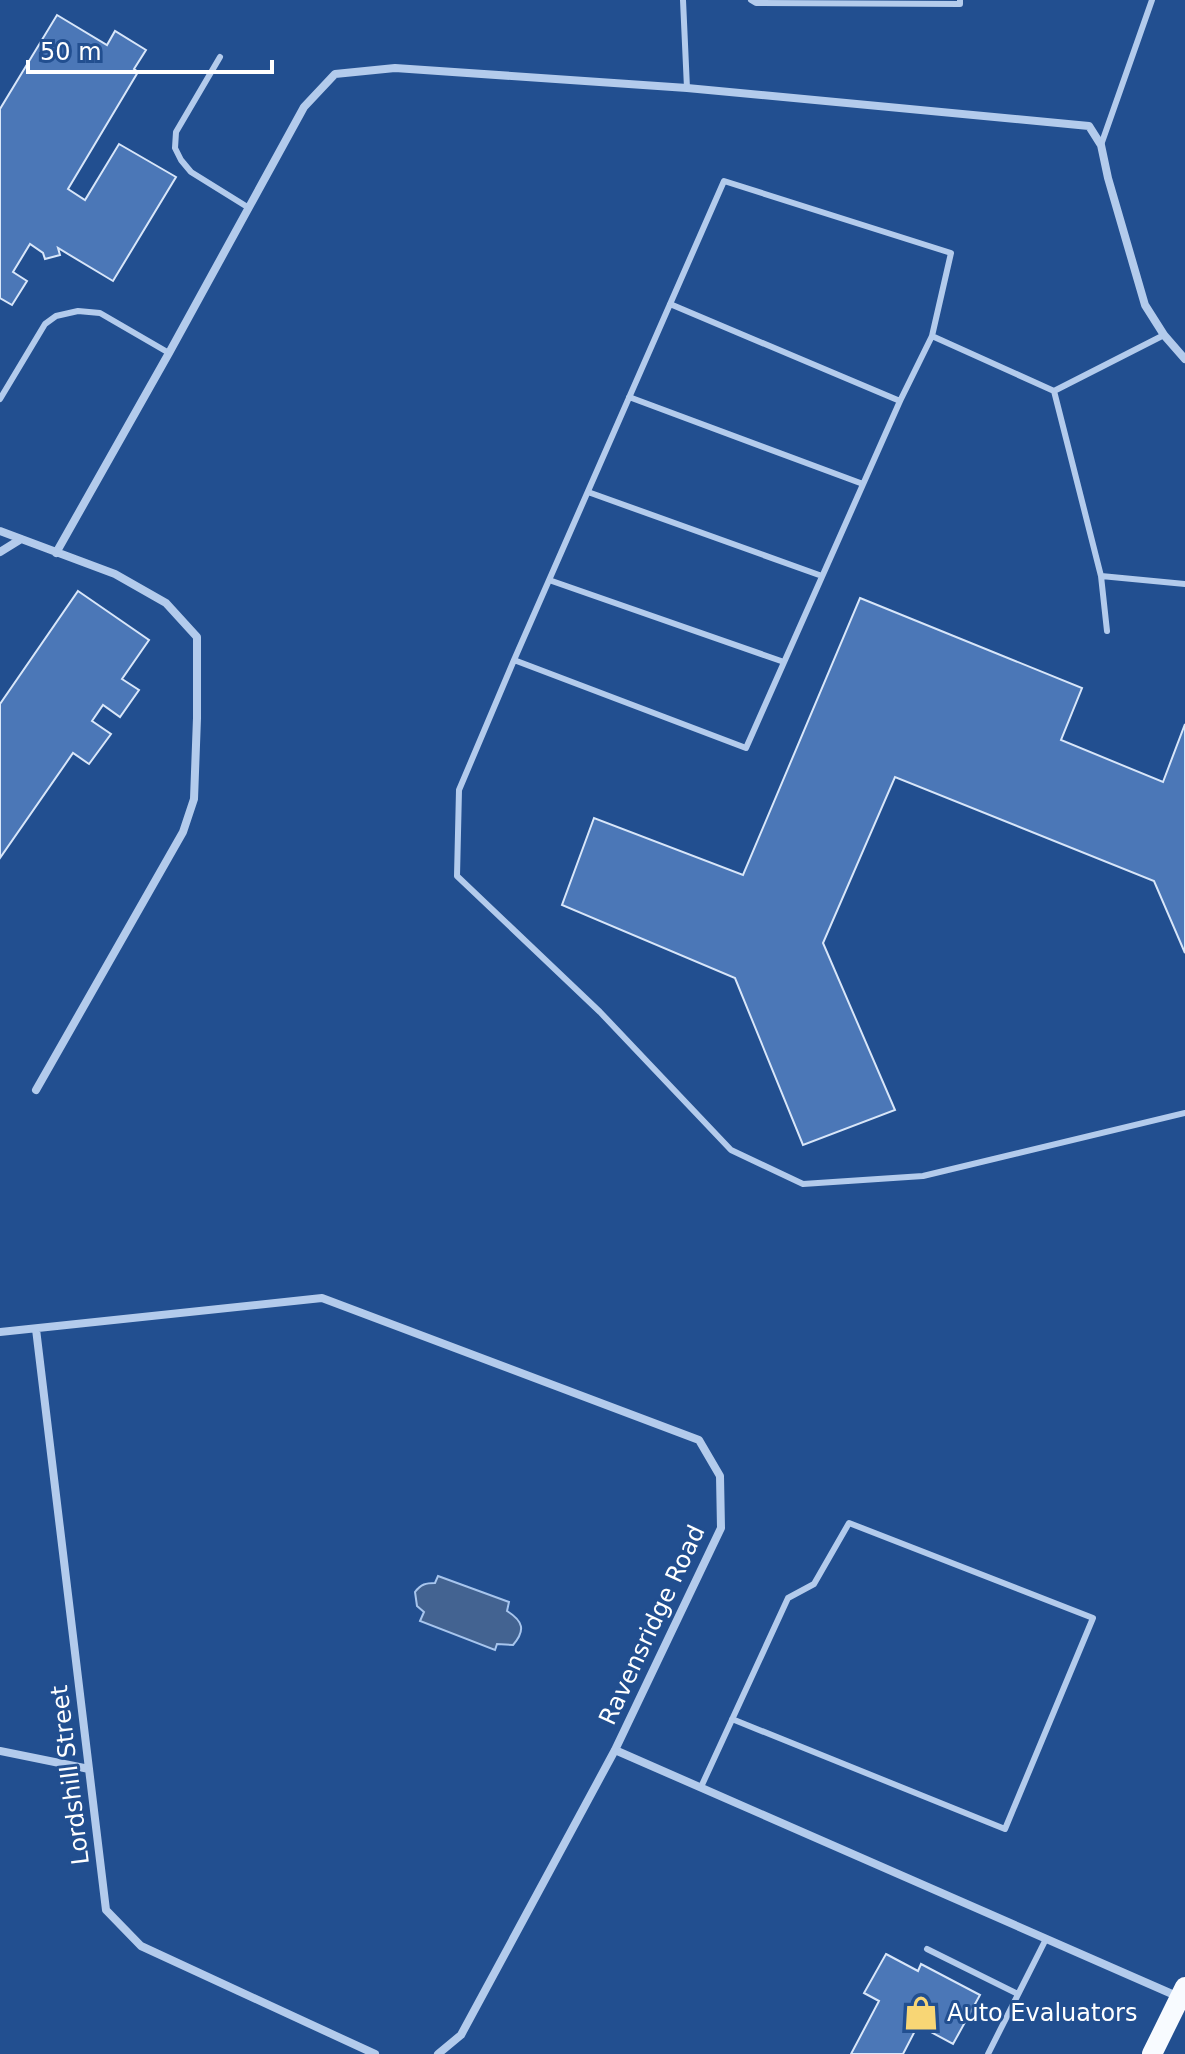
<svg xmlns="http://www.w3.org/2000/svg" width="1185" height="2054" font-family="'DejaVu Sans',sans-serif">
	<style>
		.water { fill: #436391; stroke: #a7c5ed; stroke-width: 2 }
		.building { fill: #4b77b7; stroke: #d8e6f9; stroke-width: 2 }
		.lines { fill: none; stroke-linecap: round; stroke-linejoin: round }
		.service { stroke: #b3cbec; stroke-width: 6 }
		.minor { stroke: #b3cbec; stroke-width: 8 }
		.primary { stroke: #f8fbff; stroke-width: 20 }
		.labels { text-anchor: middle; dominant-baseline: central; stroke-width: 6; stroke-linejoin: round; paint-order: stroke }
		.street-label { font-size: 24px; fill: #fff; stroke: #224f90 }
		.poi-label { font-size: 24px; fill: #fff; stroke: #224f90; text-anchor: start }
	</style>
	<rect width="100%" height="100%" fill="#224f90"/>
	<path class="water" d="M438,1576L509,1602L507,1611C523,1621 526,1630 513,1645L497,1644L495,1650L420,1621L424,1612L417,1606L415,1592C421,1584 426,1583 435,1583Z"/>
	<path class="building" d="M57,15L107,45L115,31L146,50L134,69L138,72L68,189L85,200L119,144L176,177L113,281L58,248L60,255L45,259L43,253L30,244L13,272L27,281L12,305L0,298V109Z
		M78,591L149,640L122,679L139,690L120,717L103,705L92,721L111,734L89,764L73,753L0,858V704Z
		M860,598L1082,688L1061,740L1163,782L1185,724V953L1154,881L895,777L823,943L895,1110L803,1145L735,978L562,905L594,818L743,875Z
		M886,1954L918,1971L921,1964L980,1995L953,2044L918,2025L903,2054H851L879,2001L864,1993Z"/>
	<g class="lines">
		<path class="service" d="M683,0L687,88
			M751,0L756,3L960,4V0
			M220,57L176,132L175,148L181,160L191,172L249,208
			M1101,145L1152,0
			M724,181L951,253L932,336L900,401L746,748L514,660Z
			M670,304L900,401
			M932,336L1054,391L1164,335
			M1054,391L1101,576L1107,631
			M629,397L863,484
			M0,399L45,324L56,316L78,311L100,313L169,353
			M588,492L822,576
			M1101,576L1185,584
			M549,580L784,662
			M514,660L459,790L457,876L600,1012L731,1150L803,1184L923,1176L1185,1113
			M701,1787L788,1598L814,1584L849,1523L1093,1618L1005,1829L732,1719
			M927,1949L1018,1994
			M988,2054L1046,1939"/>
		<path class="minor" d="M0,531L115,574L166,603L197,637V718L194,799L183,832L36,1090
			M0,552L21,539
			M56,553L169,353L304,107L335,74L395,68L687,88L1089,126L1101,145L1108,178L1145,305L1164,335L1185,359
			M36,1329L106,1910L141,1946L375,2054
			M0,1332L322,1298L699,1440L720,1476L721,1528L615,1750L461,2035L438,2054
			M615,1750L1179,1997
			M0,1751L89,1769"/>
		<path class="primary" d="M1152,2054L1185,1987"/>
	</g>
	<defs>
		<g id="shop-bare" transform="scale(2.76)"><path d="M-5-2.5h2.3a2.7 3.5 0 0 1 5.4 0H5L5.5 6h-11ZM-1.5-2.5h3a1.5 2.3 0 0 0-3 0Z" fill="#f8d675" stroke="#224f90" stroke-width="2.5" paint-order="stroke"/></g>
	</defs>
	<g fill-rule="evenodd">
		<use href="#shop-bare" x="921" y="2013"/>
	</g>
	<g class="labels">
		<g class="street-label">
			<text transform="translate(652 1625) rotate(-65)">Ravensridge Road</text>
			<text transform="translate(70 1775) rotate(-97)">Lordshill Street</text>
		</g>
		<g class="poi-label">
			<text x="947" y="2013">Auto Evaluators</text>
		</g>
	</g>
	<path d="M28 60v12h244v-12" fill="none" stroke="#ffffff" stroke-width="4"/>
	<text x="40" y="60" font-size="24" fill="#ffffff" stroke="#224f90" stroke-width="6" paint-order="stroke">50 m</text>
</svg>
